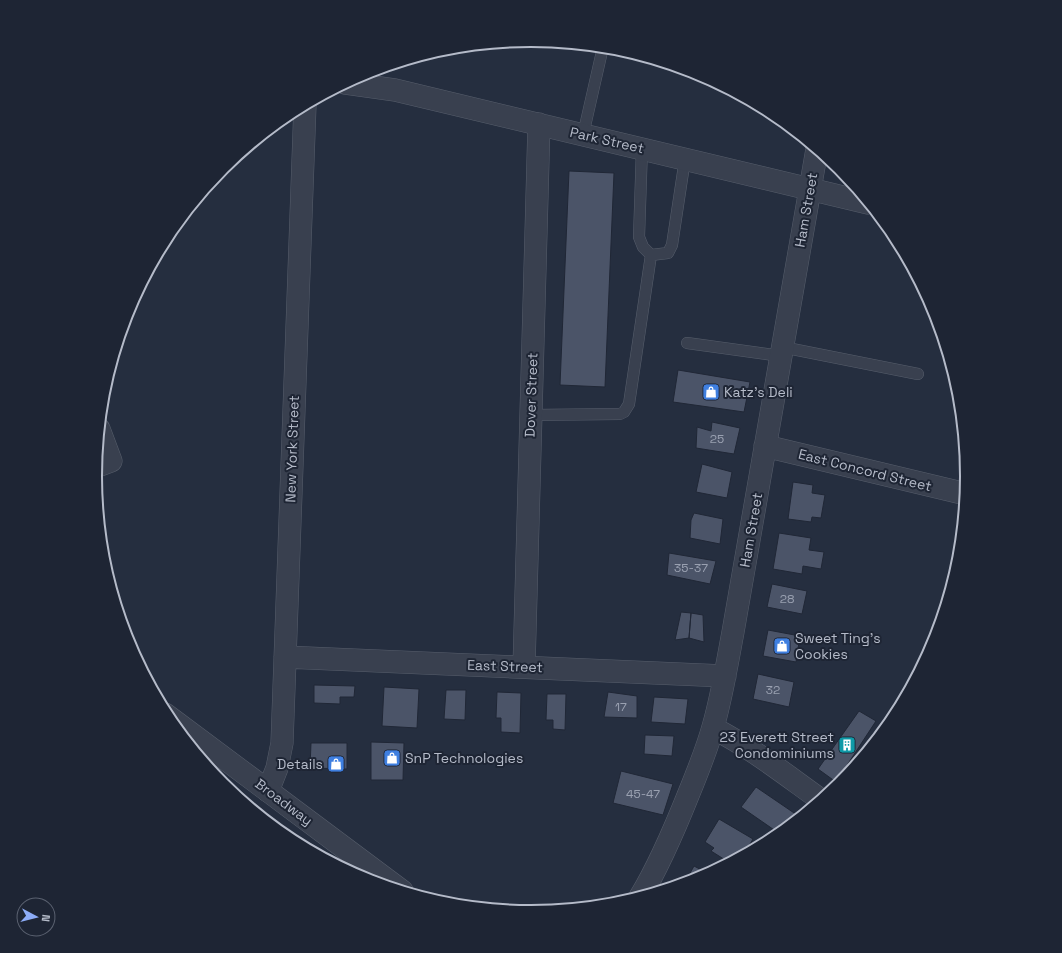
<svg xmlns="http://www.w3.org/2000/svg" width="1062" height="953" font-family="'Space Grotesk',sans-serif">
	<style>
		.building { fill: #4b5468; stroke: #202736 }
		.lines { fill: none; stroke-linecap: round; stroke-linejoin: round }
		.service-casing { stroke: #575e6c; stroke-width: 12 }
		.minor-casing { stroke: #575e6c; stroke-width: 23 }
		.tertiary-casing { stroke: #575e6c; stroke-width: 23 }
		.service { stroke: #39404f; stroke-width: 11 }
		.minor { stroke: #39404f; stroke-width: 22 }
		.tertiary { stroke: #39404f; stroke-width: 22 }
		.labels { text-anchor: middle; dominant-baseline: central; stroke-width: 4; stroke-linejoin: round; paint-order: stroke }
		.number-label { font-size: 12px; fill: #9aa1b1 }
		.street-label { font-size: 14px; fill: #b5bbc9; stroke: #1e2534 }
		.poi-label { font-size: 14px; fill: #b5bbc9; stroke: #1e2534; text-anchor: start }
		.rim { fill: none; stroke: #b5bbc9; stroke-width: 2 }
	</style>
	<rect width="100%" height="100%" fill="#252e3f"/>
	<path class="building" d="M569,171L614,173L605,387L560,385Z
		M678,370L750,382L744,412L673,402Z
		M712,422L740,428L734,454L696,448L697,427L711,431Z
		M702,464L732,472L727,498L696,492Z
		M793,482L813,485L812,493L825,495L821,518L812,517L811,522L788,519Z
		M694,513L723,519L720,544L690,538L691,520Z
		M779,533L811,538L809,550L824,552L821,569L803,566L802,574L773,569Z
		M669,553L716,561L710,584L667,575Z
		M772,584L807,591L802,614L767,607Z
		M681,612L691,613L689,638L675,640Z
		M691,613L703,615L704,642L689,638Z
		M768,630L800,636L796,662L763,656Z
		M758,674L794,682L789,707L753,699Z
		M314,685L355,686L354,697H340V704L314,703Z
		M384,687L419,689L417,728L382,726Z
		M446,690H466L465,720L444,719Z
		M497,692L521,693L520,733L501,732V718H496Z
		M608,692L637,696V718L604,717Z
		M547,694H566L565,730L553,729V720H546Z
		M654,697L688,699L685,724L651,722Z
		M859,711L876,721L836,782L818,769Z
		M645,735L674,736L672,756L644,754Z
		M371,742L404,743L403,780H371Z
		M311,743H347V769L310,768Z
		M621,771L673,784L663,815L613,803Z
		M756,787L800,817L780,834L741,807Z
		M719,819L753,839L743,856L730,863L711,851L714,848L705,842Z
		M694,866L709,874L698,880L684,884Z"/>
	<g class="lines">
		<g class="service-casing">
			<path id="service" d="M583,135L603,47
				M651,255L668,253L672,245L685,159
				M687,343L781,356
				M782,347L918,374
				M530,415L620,414L624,412L629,404L651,255L643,247L639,237L642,148"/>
		</g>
		<g class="minor-casing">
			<path id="minor" d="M345,83L395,90L868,203
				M765,446L966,494
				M95,467L111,461L99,429
				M285,657L725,676
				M524,667L539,124
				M713,728C752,748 786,775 821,800
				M268,791L277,768L282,743L305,105
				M640,897C660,864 675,828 689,793C698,771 707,749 713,727C722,696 727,664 733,632L817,149"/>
		</g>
		<g class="tertiary-casing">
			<path id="tertiary" d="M165,714L402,891"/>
		</g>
		<use href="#service" class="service"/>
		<use href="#minor" class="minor"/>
		<use href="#tertiary" class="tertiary"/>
	</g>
	<defs>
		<g id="shop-square" transform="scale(0.9)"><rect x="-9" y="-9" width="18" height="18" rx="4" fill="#3f7fe0" stroke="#1e2534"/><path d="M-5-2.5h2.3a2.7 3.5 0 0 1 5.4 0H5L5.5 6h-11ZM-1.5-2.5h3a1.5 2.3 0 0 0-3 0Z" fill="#fff"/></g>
		<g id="building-square" transform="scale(0.9)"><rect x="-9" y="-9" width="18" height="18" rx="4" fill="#0f9aa8" stroke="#1e2534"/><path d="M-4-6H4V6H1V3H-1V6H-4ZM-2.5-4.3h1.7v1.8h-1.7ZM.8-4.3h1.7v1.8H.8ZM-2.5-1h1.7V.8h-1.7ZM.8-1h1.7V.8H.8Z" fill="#fff"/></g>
	</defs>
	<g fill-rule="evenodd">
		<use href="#shop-square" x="711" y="392"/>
		<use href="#shop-square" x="782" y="646"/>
		<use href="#building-square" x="847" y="745"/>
		<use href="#shop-square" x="392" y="758"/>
		<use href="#shop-square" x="336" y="764"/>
	</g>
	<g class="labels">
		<g class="number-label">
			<text x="717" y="439">25</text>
			<text x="691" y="568">35-37</text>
			<text x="787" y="599">28</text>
			<text x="773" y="690">32</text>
			<text x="621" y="707">17</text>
			<text x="643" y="794">45-47</text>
		</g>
		<g class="street-label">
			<text transform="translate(607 140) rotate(13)">Park Street</text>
			<text transform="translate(806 210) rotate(-80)">Ham Street</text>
			<text transform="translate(531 395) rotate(-88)">Dover Street</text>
			<text transform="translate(292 449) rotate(-88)">New York Street</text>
			<text transform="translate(865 470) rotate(14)">East Concord Street</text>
			<text transform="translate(751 530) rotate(-80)">Ham Street</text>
			<text transform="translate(505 666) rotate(2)">East Street</text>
			<text transform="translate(284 802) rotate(37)">Broadway</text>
		</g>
		<g class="poi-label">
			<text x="724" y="392">Katz's Deli</text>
			<text x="795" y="638">Sweet Ting's<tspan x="795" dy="16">Cookies</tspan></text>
			<text x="834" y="737" text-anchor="end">23 Everett Street<tspan x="834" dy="16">Condominiums</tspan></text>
			<text x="405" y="758">SnP Technologies</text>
			<text x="323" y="764" text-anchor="end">Details</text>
		</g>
	</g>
	<path d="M0 0H1062V953H0ZM102 476a429 429 0 1 1 858 0a429 429 0 1 1-858 0Z" fill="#1e2534" fill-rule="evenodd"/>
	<path class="rim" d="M102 476a429 429 0 1 1 858 0a429 429 0 1 1-858 0Z"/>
	<g transform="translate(36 917) rotate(97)"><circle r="19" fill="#1e2534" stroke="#5a6170"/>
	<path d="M0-3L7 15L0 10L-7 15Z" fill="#8dacf7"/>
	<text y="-6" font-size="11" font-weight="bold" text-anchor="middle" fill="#b5bbc9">N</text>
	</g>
</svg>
